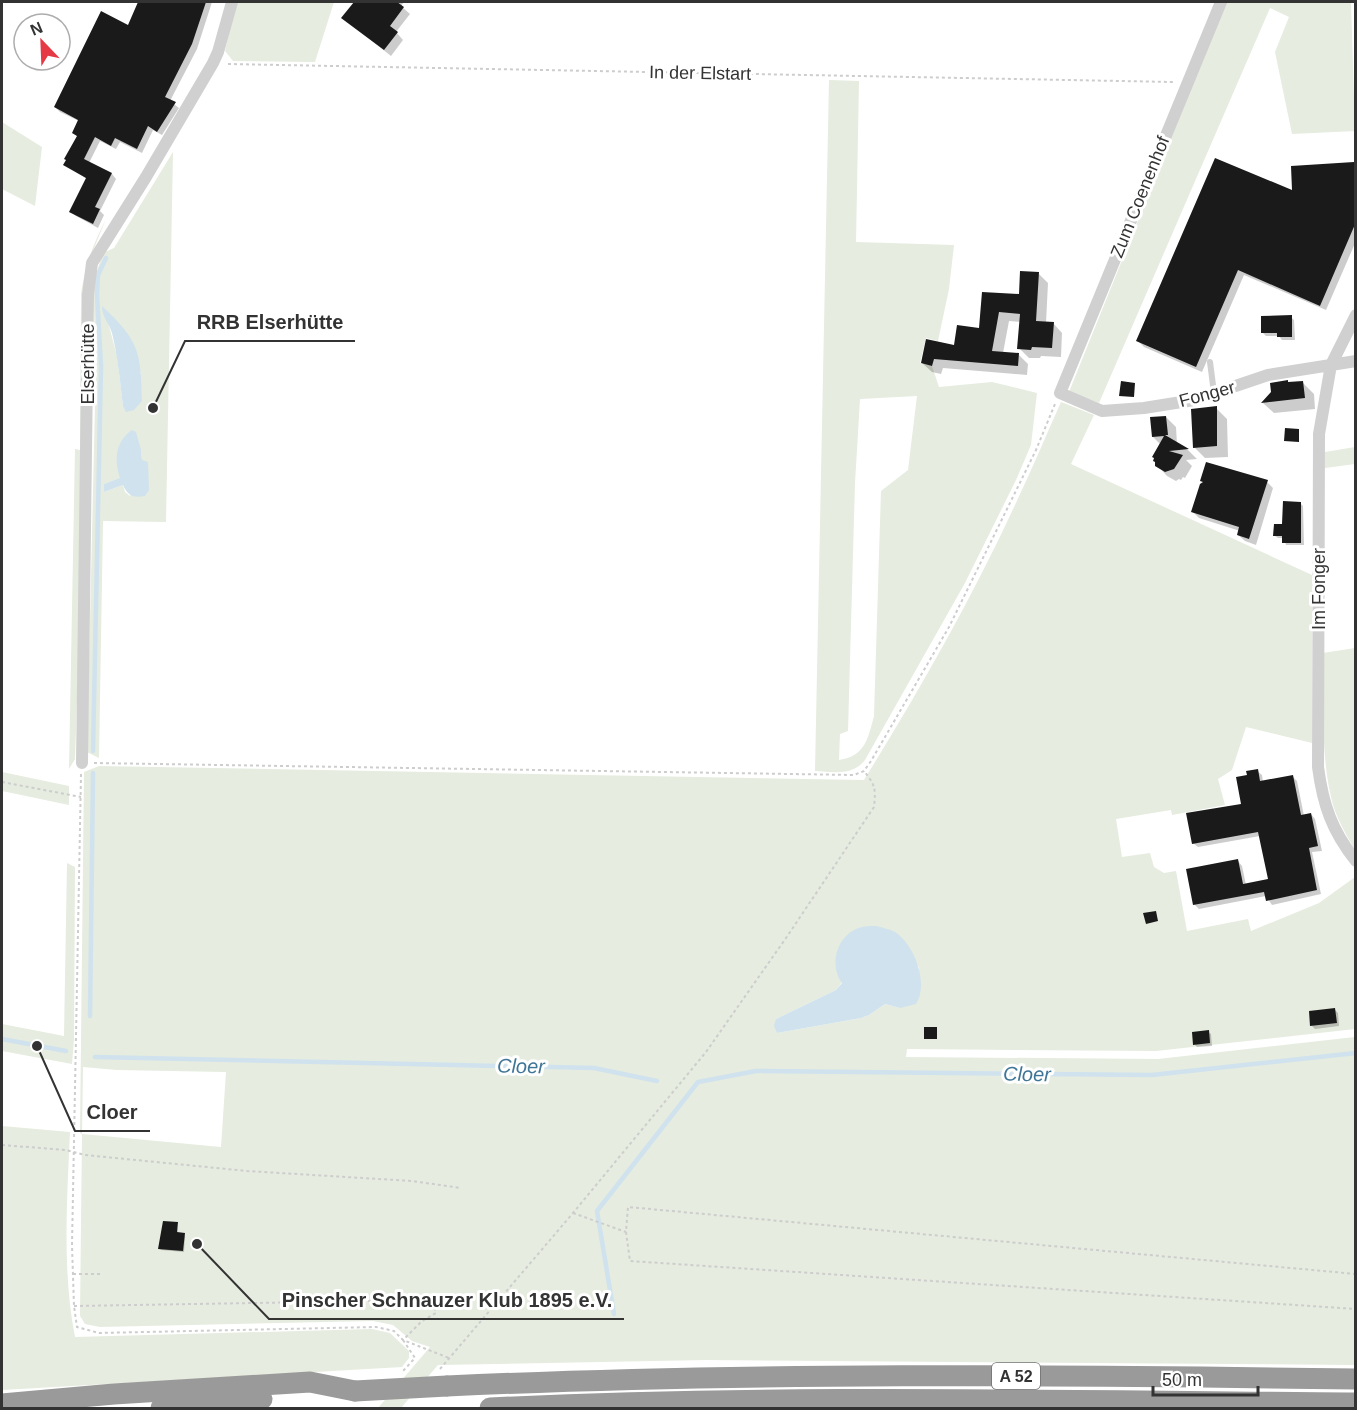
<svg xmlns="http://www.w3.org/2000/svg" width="1357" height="1410" font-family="Helvetica,sans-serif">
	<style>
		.green { fill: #e6ecdf; fill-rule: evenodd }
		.water { fill: #cfe2ee }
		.shadow { fill: #0003 }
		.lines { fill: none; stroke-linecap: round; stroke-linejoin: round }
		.stream { stroke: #cfe2ee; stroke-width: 4.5 }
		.building { fill: #1a1a1a }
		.path { stroke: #cdcdcd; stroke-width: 2; stroke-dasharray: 3 3; stroke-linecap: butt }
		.lane { stroke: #d0d0d0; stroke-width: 6 }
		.street { stroke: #d0d0d0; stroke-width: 12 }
		.highway { stroke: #9a9a9a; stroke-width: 21 }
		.highway-bridge { stroke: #9a9a9a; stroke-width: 21 }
		.labels { text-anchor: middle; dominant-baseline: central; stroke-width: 6; stroke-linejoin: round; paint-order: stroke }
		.shield { fill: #fff; stroke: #707070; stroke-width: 1.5 }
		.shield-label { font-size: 16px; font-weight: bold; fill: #333 }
		.street-label { font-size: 18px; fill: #333; stroke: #fff }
		.water-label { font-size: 20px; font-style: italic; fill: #3f7597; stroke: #fff }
		.leader { fill: none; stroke: #333; stroke-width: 2 }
		.callout-dot { fill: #333; stroke: #fff; stroke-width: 2 }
		.callout-label { font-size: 20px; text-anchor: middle; font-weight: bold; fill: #333; stroke: #fff; stroke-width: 6; stroke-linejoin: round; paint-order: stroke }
	</style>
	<rect width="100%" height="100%" fill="#fff"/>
	<path class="green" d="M236,2H334L315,62L233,61L225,51Z
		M1226,2H1351L1355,131L1292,134L1275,52L1289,17L1270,8L1099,403L1069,392Z
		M829,80L859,81L856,242L954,245L949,289L938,341L926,338L920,363L932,366L939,387L992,382L1037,393L1031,445L1016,480L965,583L865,760C853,776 833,772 815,771ZM917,396L908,470L881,491L874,716C868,739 865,756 839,760L840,734L848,731L855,483L860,399Z
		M2,122L42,147L35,206L2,189Z
		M173,152L166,522L103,521L99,758L87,752L96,362L93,294L96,274L103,253L114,248ZM108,322L141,373L123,406L117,356ZM141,450L142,460L130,496L125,492L123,485L104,492V484L121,478Z
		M106,219L92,253L75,759L69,769L75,449L80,450L81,294C85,266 93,244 106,219Z
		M1061,402L1094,415L1071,464L1312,575V743L1246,727L1232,770L1218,779L1225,805L1172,815L1171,810L1116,819L1122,857L1150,853L1154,867L1164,873L1176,871L1187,931L1248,919L1251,931L1319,903L1355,877V1029L1156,1051L907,1049L906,1057L1158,1059L1355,1037V1365L706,1360L438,1365L401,1408H378L430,1347L412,1341L393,1325L373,1321L100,1327L85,1324L80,1316L82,1134L80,1133L84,772L99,766L864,780C919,691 971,600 1015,505C1031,471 1046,436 1061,402ZM907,945L919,968L900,1008L885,1004L869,1015L861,1018L777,1033L776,1019L836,990L842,982ZM83,1067L117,1070L226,1072L221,1147L82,1134Z
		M1355,447V464L1325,468V452Z
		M1355,648V850C1347,836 1338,821 1333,805C1320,757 1324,703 1323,653Z
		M2,772L69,786V805L2,791Z
		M67,863L75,867L74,1039L72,1064L2,1051V1024L64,1036Z
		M2,1126L70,1132C67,1200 62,1270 75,1337L372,1329L390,1333L409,1351V1358L402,1367L2,1390Z"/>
	<path class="water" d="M102,306C139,341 141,351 142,401L134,410L126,412L123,406C120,382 118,357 112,333C109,323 102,317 102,306Z
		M132,430L136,432L141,450L142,460L148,462L149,490L145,496C133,498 128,496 123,485L104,492V484L120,478C114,460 115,442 132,430Z
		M877,926C882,928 890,929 895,932C915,945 929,984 916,1004L900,1008L885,1004L869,1015L861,1018L777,1033L774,1026L776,1019L836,990L842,983C830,967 835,940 854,930C861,926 869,926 877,926Z"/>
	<path class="shadow" d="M139,2H182L193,6L194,2H212L197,49L170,101L179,108L162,135L153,130L142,153L120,142L116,149L100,141L89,163L112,174L116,179L100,211L104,215L98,228L76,216L71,212L87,179L65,164L78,137L73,132L79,121L60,112L55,107L129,27Z
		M355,2H404L401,6L410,14L396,32L403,40L391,56L343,18Z
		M1353,164L1356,166V241L1326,310L1244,275L1202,372L1144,347L1138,341Z
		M1039,274L1048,283L1046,323H1053L1062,333L1061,357L1041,356L1040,358H1029L1019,348L1021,322L1009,321L1003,353L1018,354L1028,364L1027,375L943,368L941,374L932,372L922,363L955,347L980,330L983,294L1020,296Z
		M1291,317L1294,320L1295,340H1282L1279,336H1266L1263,333Z
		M1303,383L1314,394L1315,409L1274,413L1263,403L1289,384Z
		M1216,408L1227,419L1228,457L1205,458L1194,447Z
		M1166,417L1176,427L1177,444L1188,450L1197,459L1186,460L1192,466L1185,478L1183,477L1181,480L1179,479L1176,481L1167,476L1157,465L1161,445L1153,437Z
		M1267,482L1273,488L1256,545L1245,541L1238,535L1240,531L1199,518L1193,512Z
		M1300,503L1303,506L1304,545H1286L1284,538H1278L1275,536Z
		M1257,771L1262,775L1263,782L1293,777L1297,781L1304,816L1311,814L1315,819L1322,851L1312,852L1321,894L1272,905L1266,896L1199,909L1194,904L1238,861L1242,866L1246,885L1269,880L1260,836L1198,847L1193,843L1243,805L1249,776Z
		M1335,1010L1338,1013L1339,1026L1315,1029L1312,1026Z
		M1208,1032L1211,1034L1212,1046L1197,1047L1195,1045Z
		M177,1224L178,1234L185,1236L184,1252L161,1250L160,1249Z"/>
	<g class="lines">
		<path class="stream" d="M93,751L101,366L97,295L98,275L106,258
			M90,1016L93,773
			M2,1039L66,1051
			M95,1057L594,1068L657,1081
			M614,1314L597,1211L698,1082L756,1071L1152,1075L1356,1053"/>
	</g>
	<path class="building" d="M138,2H206L192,44L165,97L176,102L157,132L148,126L137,149L115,138L111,146L95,137L84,159L112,173L95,207L100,209L93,224L69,212L86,178L63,165L66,160L64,159L77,136L72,133L78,120L54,107L101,11L128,25Z
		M354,2H397L404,7L390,26L398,32L384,50L341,18Z
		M1215,158L1292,190L1291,166L1354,162L1356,222L1320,306L1238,270L1196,367L1136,341Z
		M1020,271L1039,272L1036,321L1054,322L1052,348L1032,347L1031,350L1017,349L1020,314L999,312L992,351L1019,353L1018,366L934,359L932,366L921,363L926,339L954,345L957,325L979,328L982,292L1019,294Z
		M1292,315V337H1277V333H1261V316Z
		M1288,380V382L1303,381L1305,398L1261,403L1271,392L1270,383Z
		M1121,381L1135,383L1134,397L1119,396Z
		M1217,406V446L1193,448L1191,409Z
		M1166,416L1168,435H1165L1189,449L1169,451L1183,455L1174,469L1165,472L1155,466V462L1153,461L1154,458L1152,457L1164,436L1152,437L1150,417Z
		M1285,428L1299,429V442L1284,441Z
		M1206,462L1268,480L1249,539L1237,535L1239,527L1191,512L1200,484L1203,482L1200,481Z
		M1283,501L1301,502V543H1282V536H1273L1274,524H1282Z
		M1258,769L1260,781L1293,775L1301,815L1311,813L1318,846L1309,848L1317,890L1266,901L1264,892L1193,905L1186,869L1238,859L1243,884L1268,879L1258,832L1192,844L1186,813L1241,804L1236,777L1247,775L1246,771Z
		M1156,911L1158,921L1146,924L1143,913Z
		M1335,1008L1337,1023L1310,1026L1309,1011Z
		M924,1027H937V1039H924Z
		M1209,1030L1210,1043L1193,1045L1192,1032Z
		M163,1221L178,1222L177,1232L185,1233L183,1251L158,1249Z"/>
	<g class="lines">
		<path class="path" d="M228,64L1173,82
			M94,763L854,775L864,771L871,761L949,627L1036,450L1055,404
			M81,774L72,1245L74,1306L77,1327L99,1333L376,1327L394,1331L403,1340L449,1358
			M2,782L81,797
			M2,1145L66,1150L85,1155L247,1171L412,1181L461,1188
			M573,1213L626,1232
			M73,1274H102
			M1356,1274L628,1207L626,1232L630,1261L1356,1309
			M74,1306L432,1300L436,1313L422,1321L403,1340
			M403,1340L415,1358L403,1371
			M440,1369L573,1213L706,1052L786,938L874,807C876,788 875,785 864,771"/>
		<path class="lane" d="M1210,362L1214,393"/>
		<path class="street" d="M1221,2L1060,393L1102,411L1144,408L1194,400L1268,375L1356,361
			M1356,315L1331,365L1319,434L1318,767C1323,805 1332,831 1356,861
			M82,763L88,295L92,263L146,177L213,63L218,52L232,2"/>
		<path class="highway" d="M447,1386C750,1372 1053,1375 1356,1379
			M2,1404L114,1394L310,1382L355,1391
			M161,1408L262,1399
			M490,1408C778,1394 1067,1401 1356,1403"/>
		<path class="highway-bridge" d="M355,1391L447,1386"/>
	</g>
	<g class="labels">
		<rect class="shield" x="992" y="1363" width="48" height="26" rx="4.5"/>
		<g class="shield-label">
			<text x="1016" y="1376">A 52</text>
		</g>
		<g class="street-label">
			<text transform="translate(700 73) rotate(1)">In der Elstart</text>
			<text transform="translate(1140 197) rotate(-68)">Zum Coenenhof</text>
			<text transform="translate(88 364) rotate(-90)">Elserhütte</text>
			<text transform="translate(1207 394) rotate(-15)">Fonger</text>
			<text transform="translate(1319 589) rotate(-90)">Im Fonger</text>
		</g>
		<g class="water-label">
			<text transform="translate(521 1066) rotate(1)">Cloer</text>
			<text transform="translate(1027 1074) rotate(1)">Cloer</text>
		</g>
	</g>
	<path class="leader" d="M153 408L185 341H355M37 1046L75 1131H150M197 1244L269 1319H624"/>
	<g class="callout-dot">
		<circle cx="153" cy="408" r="6"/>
		<circle cx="37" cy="1046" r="6"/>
		<circle cx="197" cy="1244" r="6"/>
	</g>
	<g class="callout-label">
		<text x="270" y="329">RRB Elserhütte</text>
		<text x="112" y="1119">Cloer</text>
		<text x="447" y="1307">Pinscher Schnauzer Klub 1895 e.V.</text>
	</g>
	<rect width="1357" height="1410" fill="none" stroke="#333333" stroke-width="6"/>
	<g transform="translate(42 42) rotate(337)"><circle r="28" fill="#ffffff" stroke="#adadad" stroke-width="1.5"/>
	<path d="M0-4.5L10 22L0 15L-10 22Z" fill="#e63946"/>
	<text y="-9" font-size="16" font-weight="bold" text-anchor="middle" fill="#333333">N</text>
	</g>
	<path d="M1153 1386v9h105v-9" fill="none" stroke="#333333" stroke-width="3"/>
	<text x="1162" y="1386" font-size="18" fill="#333333" stroke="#ffffff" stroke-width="4.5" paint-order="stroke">50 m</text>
</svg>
